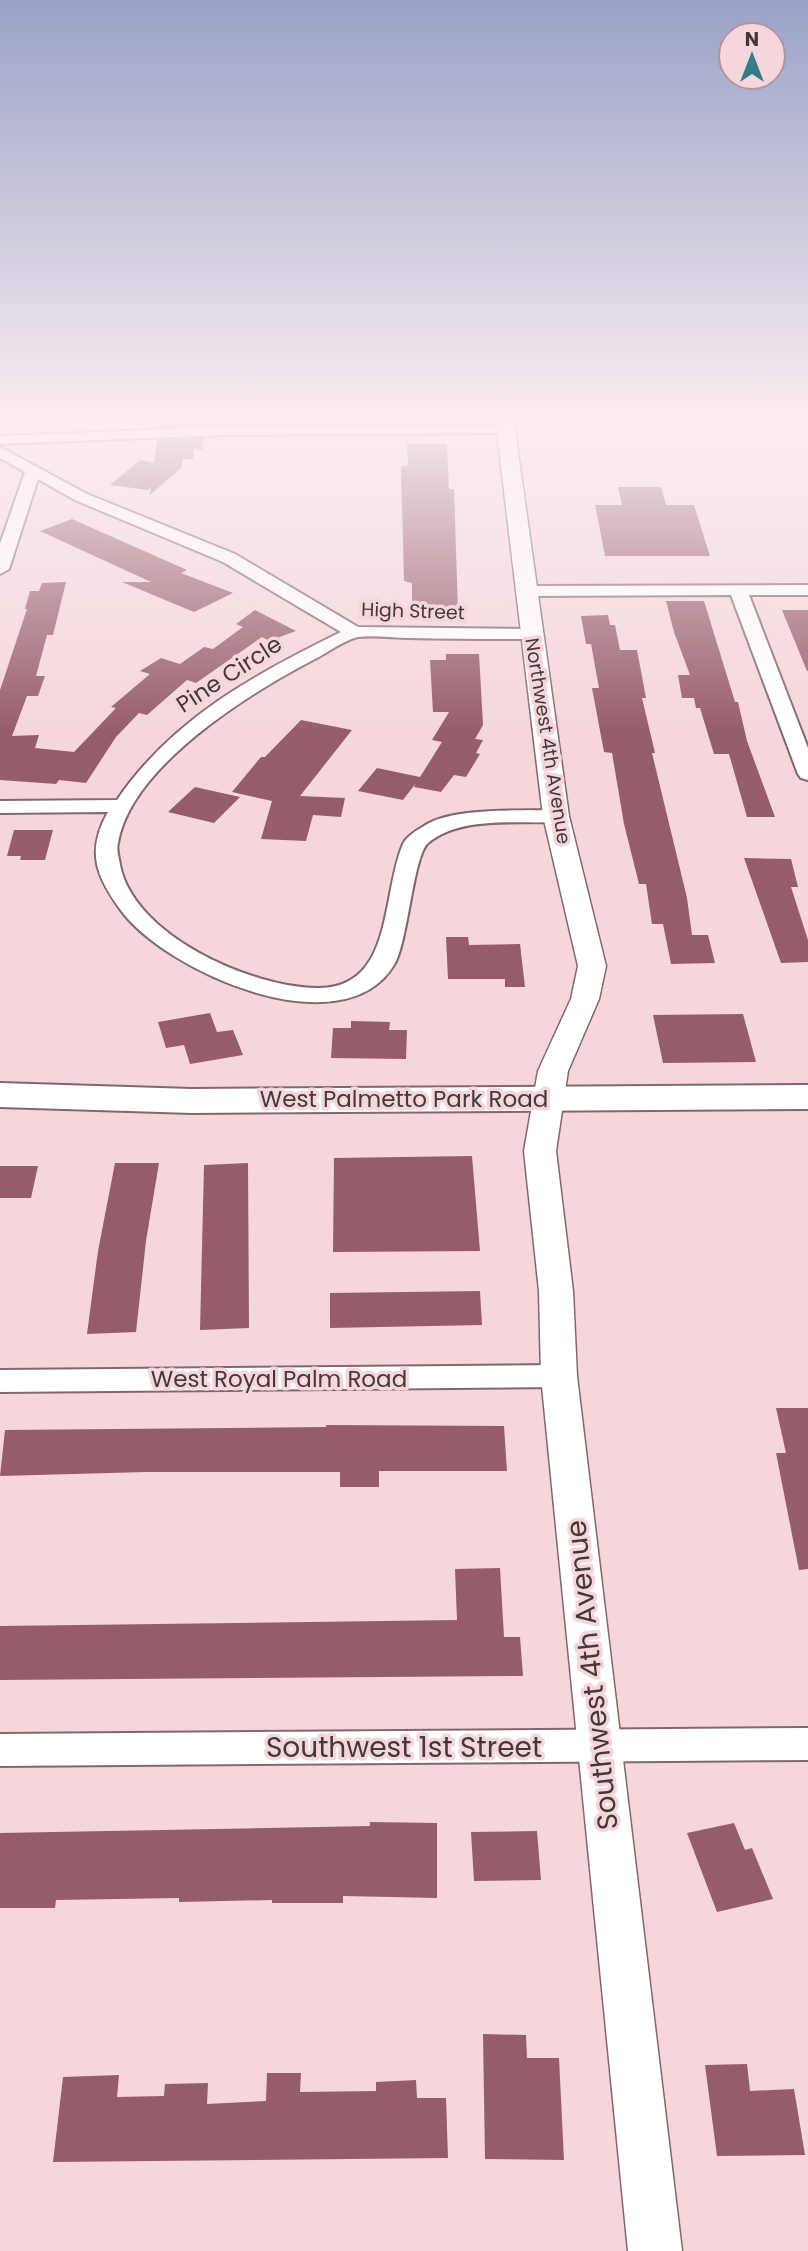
<svg xmlns="http://www.w3.org/2000/svg" width="808" height="2251" font-family="Poppins,sans-serif">
	<style>
		.green { fill: #e7b6c2 }
		.building { fill: #965c6c }
		.lines { fill: none; stroke-linecap: round; stroke-linejoin: round }
		.minor-casing { stroke: #82686e; stroke-width: 4 }
		.tertiary-casing { stroke: #82686e; stroke-width: 3 }
		.primary-casing { stroke: #82686e; stroke-width: 4 }
		.minor { fill: #fff; fill-rule: evenodd }
		.tertiary { fill: #fff; fill-rule: evenodd }
		.primary { fill: #fff; fill-rule: evenodd }
		.labels { text-anchor: middle; dominant-baseline: central; stroke-width: 7; stroke-linejoin: round; paint-order: stroke }
		.far-street-label { font-size: 19px; fill: #44383b; stroke: #f5d6dd }
		.street-label { font-size: 23px; fill: #44383b; stroke: #f5d6dd }
		.near-street-label { font-size: 28px; fill: #44383b; stroke: #f5d6dd }
	</style>
	<rect width="100%" height="100%" fill="#f5d6dd"/>
	<path class="green" d="M644,416H758L710,437Z"/>
	<path class="building" d="M160,416H210L208,425L159,427Z
		M205,438L202,450L194,448L193,459H182V467L150,495L151,487L148,490L110,485L140,460L154,463L157,440Z
		M407,444H447L449,489H454L458,613H412V583L404,581L401,467L408,465Z
		M618,487H661L666,505H694L710,556H605L595,505H622Z
		M72,519L187,570L181,573L233,593L194,612L122,582H151L40,531Z
		M66,582L53,635H47L36,676H45L38,696H27L12,736L39,735L35,748L74,752L116,708L111,707L150,674L140,671L161,658L180,664L204,647L213,649L243,627L236,624L255,610L296,631L269,641L262,637L196,683L187,680L147,715L139,713L116,737L86,783L59,780L56,784L0,780V690L27,609H25L30,591H39L42,583Z
		M666,601H704L735,702H738L747,741L775,817H747L729,754H714L700,708H696L694,698H682L678,675H690L674,632Z
		M782,610H808V671H807Z
		M608,615L610,625H615L620,650H637L646,698H642L655,753H652L687,898L692,935H708L715,963L671,964L663,924H652L646,884H639L624,824L612,753L604,752L592,688H599L591,644H586L581,616Z
		M446,654H479L483,725L475,739L483,740L476,753L480,754L466,777L454,775L441,792L414,787L416,783L403,800L358,791L377,768L420,777L442,742L432,740L449,712H433L430,660H446Z
		M301,720L352,730L300,796L345,798L341,817L313,815L306,841L261,839L272,801L232,792L261,757H265Z
		M195,787L240,797L214,823L168,812Z
		M14,830H53L45,860H20L21,856H7Z
		M744,858L791,859L798,887H791L808,940V962L781,963Z
		M446,937H468L469,945L520,944L525,987H505V979H448Z
		M210,1013L217,1032L233,1030L243,1055L190,1064L184,1045L166,1048L158,1022Z
		M743,1014L756,1062L663,1063L653,1015Z
		M351,1021L390,1022L389,1030H407L406,1059L331,1058L333,1028H351Z
		M472,1156L480,1251L333,1252L334,1158Z
		M115,1163H159L146,1241L136,1332L87,1334L98,1251Z
		M248,1163L249,1328L200,1330L204,1165Z
		M0,1166H38L31,1198H0Z
		M480,1291L482,1325L330,1328V1293Z
		M776,1408H808V1569L799,1570L776,1453H786Z
		M326,1425L504,1426L507,1471H379V1487H340V1472H146L0,1476L5,1430L326,1427Z
		M500,1568L504,1637H520L523,1676L0,1680V1626L457,1620L455,1569Z
		M370,1822L437,1823V1898L343,1896V1903H272V1900L179,1902V1898L56,1900L55,1908H0V1833L370,1826Z
		M734,1823L745,1850L752,1848L773,1899L717,1912L687,1833Z
		M537,1831L541,1880L474,1881L471,1832Z
		M483,2034L526,2035L527,2058H559L564,2160L485,2159Z
		M747,2064L750,2091L794,2089L805,2155L717,2156L705,2065Z
		M267,2073H301L300,2092L376,2091V2082L416,2080L417,2098H446L448,2158L53,2162L63,2077L119,2075L117,2097L164,2096L165,2084L208,2083L207,2104L266,2101Z"/>
	<g class="lines">
		<g class="minor-casing">
			<path id="minor" d="M505,426L510,427L512,430L510,433L223,435L0,444V436L223,427Z
				M0,447L87,494L235,554L358,627L532,629L541,634L532,639C491,639 450,639 409,638C393,638 374,635 358,637C344,640 327,653 313,660C250,693 131,766 118,843C116,850 119,857 120,865C134,936 251,987 317,988C394,989 381,895 403,844C406,837 417,830 424,826C451,807 522,811 556,810L563,812L567,816L563,820L556,822C515,824 461,816 428,843C413,856 408,943 394,965C342,1050 164,971 120,909C96,876 86,851 108,812L0,813V801L117,800C172,719 255,674 341,632L223,562L75,500L38,479L9,569L0,574V544L25,472L0,458Z
				M808,585V595H749L808,748V780L801,778L798,774L731,595L526,596L517,591L526,586Z
				M559,1365L570,1368L574,1376L570,1384L559,1387L0,1392V1370Z
				M808,1728V1760L0,1766V1734Z"/>
		</g>
		<g class="tertiary-casing">
			<path id="tertiary" d="M495,416H513L569,816L606,966L599,999L568,1071L556,1151L573,1291L577,1376L682,2251H628L541,1376L539,1291L524,1151L538,1071L571,999L578,966L543,816Z"/>
		</g>
		<g class="primary-casing">
			<path id="primary" d="M0,1083L192,1089L808,1085V1109L192,1113L0,1107Z"/>
		</g>
		<use href="#minor" class="minor"/>
		<use href="#tertiary" class="tertiary"/>
		<use href="#primary" class="primary"/>
	</g>
	<linearGradient id="sky" x2="0" y2="1"><stop stop-color="#9aa2c8"/><stop offset="0.57" stop-color="#faedf0"/><stop offset="1" stop-color="#faedf0" stop-opacity="0"/></linearGradient>
	<rect width="808" height="732" fill="url(#sky)"/>
	<g class="labels">
		<g class="far-street-label">
			<text transform="translate(413 611) rotate(2)">High Street</text>
			<text transform="translate(548 741) rotate(81)">Northwest 4th Avenue</text>
		</g>
		<g class="street-label">
			<text transform="translate(229 674) rotate(-33)">Pine Circle</text>
			<text x="404" y="1099">West Palmetto Park Road</text>
			<text x="279" y="1379">West Royal Palm Road</text>
		</g>
		<g class="near-street-label">
			<text transform="translate(592 1675) rotate(-96)">Southwest 4th Avenue</text>
			<text x="404" y="1747">Southwest 1st Street</text>
		</g>
	</g>
	<g transform="translate(752 56)"><circle r="33" fill="#f5d6dd" stroke="#ae979c" stroke-width="2"/>
	<path d="M0-5L12 26L0 18L-12 26Z" fill="#367b88"/>
	<text y="-10" font-size="19" font-weight="bold" text-anchor="middle" fill="#44383b">N</text>
	</g>
</svg>
